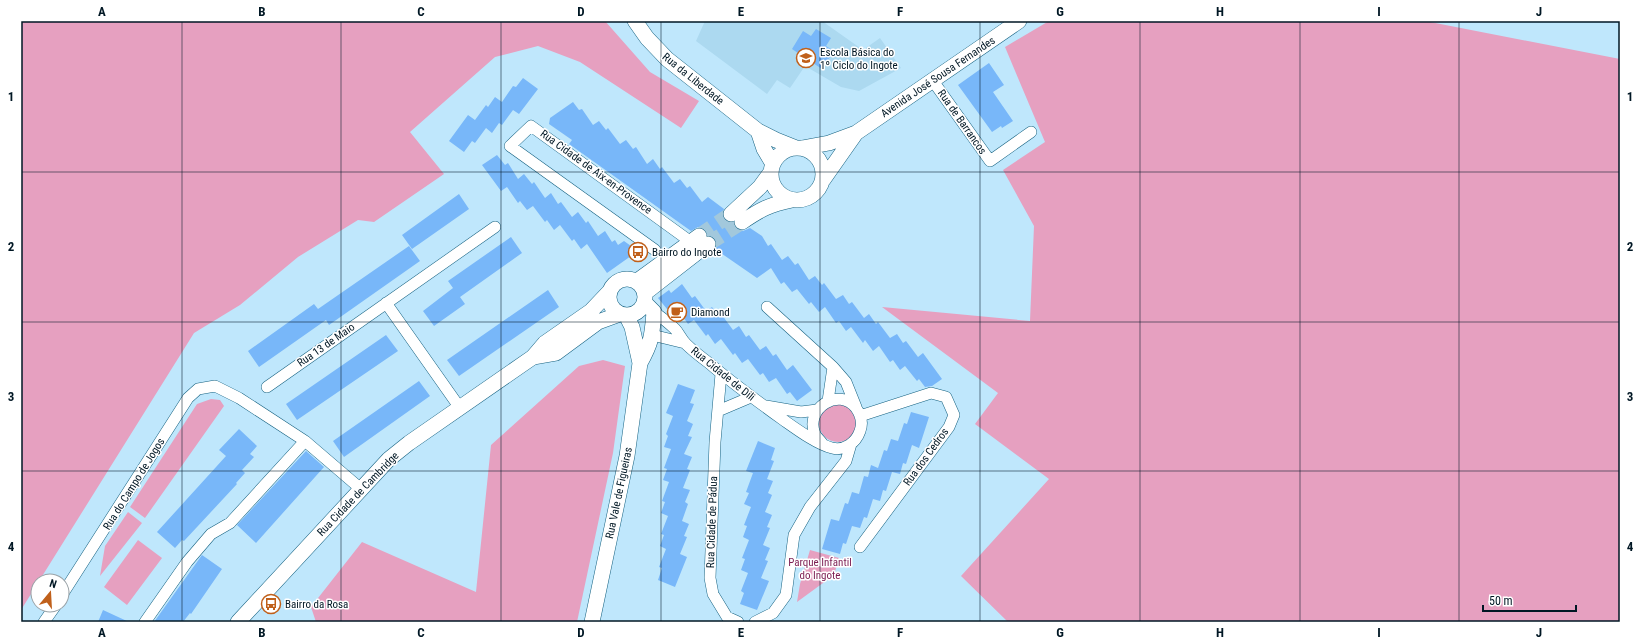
<svg xmlns="http://www.w3.org/2000/svg" width="1641" height="643" font-family="'Roboto Condensed',sans-serif">
	<style>
		.built { fill: #acd9f0 }
		.green { fill: #e6a0c0 }
		.building { fill: #78b7f9 }
		.lines { fill: none; stroke-linecap: round; stroke-linejoin: round }
		.secondary-tunnel { stroke: #a2c8dc; stroke-width: 15; stroke-dasharray: 15 8; stroke-linecap: butt }
		.street-casing { stroke: #166281; stroke-width: 12 }
		.secondary-casing { stroke: #166281; stroke-width: 16 }
		.street { stroke: #fff; stroke-width: 11 }
		.secondary { stroke: #fff; stroke-width: 15 }
		.grid { fill: none; stroke: #001724; stroke-width: 1; stroke-opacity: 0.55 }
		.labels { text-anchor: middle; dominant-baseline: central; stroke-width: 3; stroke-linejoin: round; paint-order: stroke }
		.poi-label { font-size: 11px; fill: #001724; stroke: #fff; text-anchor: start }
		.street-label { font-size: 11px; fill: #001724; stroke: #fff }
		.park-label { font-size: 11px; fill: #7c1d52; stroke: #fff }
		.neatline { fill: none; stroke: #001724; stroke-width: 1.5 }
		.grid-label { font-size: 13px; text-anchor: middle; font-weight: bold; fill: #001724 }
	</style>
	<rect width="100%" height="100%" fill="#bfe7fc"/>
	<path class="built" d="M705,21H822L863,50L880,38L901,68L859,91L841,87L805,66L790,88L777,80L767,94L696,41Z"/>
	<path class="green" d="M21,21H605L650,72L699,101L681,128L580,62L538,46L495,57L410,132L444,174L374,222L358,220L298,257L240,305L194,333L21,610Z
		M1049,21H1425L1620,59V622H1008L961,576L1049,479L975,424L998,393L882,307L1030,321L1034,226L1003,170L1045,142L1005,47Z
		M603,360L625,366L613,453L577,622H316L311,607L362,542L476,592L491,445L579,366Z
		M211,399L220,400L224,406L145,518L130,507L197,404Z
		M819 423a19 19 0 1 1 38 0a19 19 0 1 1-38 0Z
		M128,512L142,523L100,576L105,546Z
		M138,540L162,558L127,605L104,587Z
		M810,550L839,558L834,575L797,602L800,584Z"/>
	<path class="building" d="M816,29L831,38L826,46L834,51L822,69L792,49L803,31L811,36Z
		M989,63L1004,85L993,92L1013,121L1002,128L1001,126L992,132L958,85Z
		M523,78L538,89L519,114L513,110L502,125L499,123L492,133L486,128L475,143L472,141L464,152L449,141L468,115L475,120L486,105L488,107L495,97L502,102L513,86L516,87Z
		M573,102L579,110L582,109L593,125L599,121L606,130L608,128L620,144L626,140L633,149L636,147L647,164L653,159L660,169L662,167L674,183L680,179L687,188L690,186L702,202L708,197L724,209L722,216L724,220L728,222L733,223L738,230L743,231L750,228L762,236L768,246L771,244L782,260L788,256L795,265L798,263L809,280L815,276L822,285L824,283L836,299L843,295L849,304L852,302L864,318L869,314L876,324L878,322L890,338L897,334L903,343L906,341L918,357L923,353L942,379L932,386L925,387L919,379L917,381L905,366L900,370L893,360L890,362L879,346L873,351L865,340L863,343L851,327L846,331L839,321L836,323L825,307L819,312L811,302L809,304L797,289L792,292L784,282L781,284L771,268L757,278L715,249L717,243L715,239L708,235L703,228L698,227L691,231L569,144L572,140L549,124L550,118Z
		M497,155L505,165L508,163L518,179L524,174L532,184L534,182L545,198L551,193L558,204L561,202L572,217L578,212L586,223L588,221L598,236L605,231L612,242L615,240L618,245L624,241L638,251L607,273L587,244L581,249L574,239L572,241L560,225L554,230L547,220L545,222L533,206L527,210L520,201L518,203L507,187L501,191L482,165Z
		M459,194L469,209L412,249L402,235Z
		M511,237L522,253L460,297L465,304L434,326L423,311L453,288L448,281Z
		M409,246L420,261L329,325L326,320L259,367L248,351L314,304L318,309Z
		M682,284L692,298L695,296L706,311L712,307L719,317L722,315L733,330L739,326L746,337L749,335L760,350L766,346L773,356L776,354L787,370L793,365L812,390L797,401L790,392L787,394L776,378L769,382L763,373L760,375L748,359L742,363L735,353L733,355L721,339L715,344L708,334L706,336L694,320L688,324L681,314L679,316L671,306L667,309L658,298L669,290L671,293Z
		M548,290L559,307L459,376L447,360Z
		M386,335L398,351L297,420L286,404Z
		M419,381L430,396L344,457L333,441Z
		M678,384L695,390L690,403L694,404L687,421L693,424L688,436L692,437L684,454L692,457L687,469L690,470L683,488L690,490L685,502L688,504L682,521L689,524L684,536L687,537L680,554L687,557L675,587L658,580L662,568L659,567L666,549L660,546L664,535L661,534L668,516L661,513L665,502L662,501L669,482L663,480L667,469L664,468L671,449L664,447L668,436L666,434L673,416L666,413Z
		M911,412L929,417L919,448L912,445L906,464L903,463L900,474L892,472L886,491L883,490L880,501L873,499L867,518L864,517L860,528L852,526L846,544L843,543L840,554L822,549L831,519L839,521L845,503L848,504L852,492L859,494L864,476L868,477L871,465L878,468L884,450L887,451L891,439L898,441L904,423L907,424Z
		M239,429L257,446L250,454L254,457L242,470L245,473L236,483L237,484L184,541L182,540L175,548L157,532L226,456L219,450Z
		M758,441L775,448L771,460L774,461L767,479L773,481L768,493L772,495L765,512L772,515L767,527L770,528L763,545L770,548L765,560L768,561L761,578L769,581L757,610L740,604L744,593L741,591L748,573L741,570L745,559L742,558L749,540L743,537L747,526L744,525L751,507L744,504L749,493L746,492L753,473L746,471Z
		M306,451L324,467L256,543L237,525Z
		M202,555L222,569L191,614L190,613L183,622H154Z
		M103,610L129,622H98Z"/>
	<g class="lines">
		<path class="secondary-tunnel" d="M699,236L731,214
			M708,244L742,222"/>
		<g class="street-casing">
			<path id="street" d="M933,81L990,161L1031,132
				M655,250L510,146L531,126L691,242
				M386,303L460,408
				M767,307L833,367L828,401
				M654,312C661,317 669,323 675,329C679,333 681,339 686,344C693,351 701,357 709,363C732,383 757,401 782,419C795,428 816,444 832,448C844,451 856,443 860,431C863,423 861,415 856,408C839,386 804,409 815,434C816,437 820,440 822,443
				M652,335L685,343
				M833,367L846,382L856,407
				M721,374L715,442L710,578L713,594L727,617L738,622
				M267,387L495,227
				M766,406L801,412L817,410
				M718,411L751,397
				M860,547L949,427L954,415L946,397L931,393L860,416
				M62,595L188,398L198,389L215,386L239,398L305,441L361,489
				M44,622L56,605
				M145,622L187,562L211,534L230,523L305,441
				M755,622L773,613L786,595L794,535L810,507L846,461L851,444"/>
		</g>
		<g class="secondary-casing">
			<path id="secondary" d="M635,21L647,38L667,59L758,131L776,140L796,148
				M758,131L764,149L773,164
				M771 174a26 26 0 1 1 52 0a26 26 0 1 1-52 0Z
				M802,148L829,143L856,133L1019,21
				M823,180L856,133
				M731,214L760,187L771,172
				M742,222C761,209 769,205 792,200
				M609 297a18 18 0 1 1 36 0a18 18 0 1 1-36 0Z
				M637,281L699,236
				M645,293L708,244
				M533,357L556,353L598,322L620,314
				M640,363C652,342 652,335 654,312L644,302
				M238,622L389,459L409,443L533,357L545,343L591,311L609,292
				M592,622L627,456L640,363L632,327L626,315"/>
		</g>
		<use href="#street" class="street"/>
		<use href="#secondary" class="secondary"/>
	</g>
	<path class="grid" d="M182,21V622M341,21V622M501,21V622M661,21V622M820,21V622M980,21V622M1140,21V622M1300,21V622M1459,21V622M21,172H1620M21,322H1620M21,471H1620"/>
	<defs>
		<g id="school-ring" transform="scale(1)"><circle r="9.5" fill="#fff" stroke="#c0601b" stroke-width="1.5"/><path d="M0-5L7-2L0 1L-7-2ZM-4 1L0 2.5L4 1V4Q0 6-4 4Z" fill="#c0601b"/></g>
		<g id="bus-ring" transform="scale(1)"><circle r="9.5" fill="#fff" stroke="#c0601b" stroke-width="1.5"/><path d="M-5-6H5V4H4V6H2V4H-2V6H-4V4H-5ZM-3.5-4V0h7V-4ZM-3.5 1.2v1.5H-2V1.2ZM2 1.2v1.5H3.5V1.2Z" fill="#c0601b"/></g>
		<g id="cafe-ring" transform="scale(1)"><circle r="9.5" fill="#fff" stroke="#c0601b" stroke-width="1.5"/><path d="M-5.5-4.5H6V0H3Q3 3.5 0 3.5H-2.5Q-5.5 3.5-5.5 0ZM3-3.2v2h1.7v-2ZM-6 4.5H4V6H-6Z" fill="#c0601b"/></g>
	</defs>
	<g fill-rule="evenodd">
		<use href="#school-ring" x="806" y="58"/>
		<use href="#bus-ring" x="638" y="252"/>
		<use href="#cafe-ring" x="677" y="312"/>
		<use href="#bus-ring" x="271" y="604"/>
	</g>
	<g class="labels">
		<g class="poi-label">
			<text x="820" y="52">Escola Básica do<tspan x="820" dy="13">1º Ciclo do Ingote</tspan></text>
			<text x="652" y="252">Bairro do Ingote</text>
			<text x="691" y="312">Diamond</text>
			<text x="285" y="604">Bairro da Rosa</text>
		</g>
		<g class="street-label">
			<text transform="translate(938 77) rotate(-34)">Avenida José Sousa Fernandes</text>
			<text transform="translate(693 79) rotate(39)">Rua da Liberdade</text>
			<text transform="translate(962 122) rotate(55)">Rua de Barrancos</text>
			<text transform="translate(596 172) rotate(36)">Rua Cidade de Aix-en-Provence</text>
			<text transform="translate(326 345) rotate(-35)">Rua 13 de Maio</text>
			<text transform="translate(723 374) rotate(39)">Rua Cidade de Dili</text>
			<text transform="translate(926 457) rotate(-54)">Rua dos Cedros</text>
			<text transform="translate(134 484) rotate(-58)">Rua do Campo de Jogos</text>
			<text transform="translate(619 493) rotate(-78)">Rua Vale de Figueiras</text>
			<text transform="translate(358 494) rotate(-46)">Rua Cidade de Cambridge</text>
			<text transform="translate(712 522) rotate(-88)">Rua Cidade de Pádua</text>
		</g>
		<g class="park-label">
			<text x="820" y="562">Parque Infantil<tspan x="820" dy="13">do Ingote</tspan></text>
		</g>
	</g>
	<rect width="1641" height="643" fill="none" stroke="#ffffff" stroke-width="44"/>
	<g transform="translate(50 593) rotate(18)"><circle r="19" fill="#ffffff" stroke="#99a2a7"/>
	<path d="M0-3L7 15L0 10L-7 15Z" fill="#c0601b"/>
	<text y="-6" font-size="11" font-weight="bold" text-anchor="middle" fill="#001724">N</text>
	</g>
	<path d="M1483 605v6h93v-6" fill="none" stroke="#001724" stroke-width="2"/>
	<text x="1489" y="605" font-size="12" fill="#001724" stroke="#ffffff" stroke-width="3" paint-order="stroke">50 m</text>
	<rect x="22" y="22" width="1597" height="599" class="neatline"/>
	<g class="grid-label">
		<text x="102" y="16">A</text>
		<text x="262" y="16">B</text>
		<text x="421" y="16">C</text>
		<text x="581" y="16">D</text>
		<text x="741" y="16">E</text>
		<text x="900" y="16">F</text>
		<text x="1060" y="16">G</text>
		<text x="1220" y="16">H</text>
		<text x="1379" y="16">I</text>
		<text x="1539" y="16">J</text>
		<text x="11" y="101">1</text>
		<text x="1630" y="101">1</text>
		<text x="11" y="251">2</text>
		<text x="1630" y="251">2</text>
		<text x="11" y="401">3</text>
		<text x="1630" y="401">3</text>
		<text x="11" y="551">4</text>
		<text x="1630" y="551">4</text>
		<text x="102" y="637">A</text>
		<text x="262" y="637">B</text>
		<text x="421" y="637">C</text>
		<text x="581" y="637">D</text>
		<text x="741" y="637">E</text>
		<text x="900" y="637">F</text>
		<text x="1060" y="637">G</text>
		<text x="1220" y="637">H</text>
		<text x="1379" y="637">I</text>
		<text x="1539" y="637">J</text>
	</g>
</svg>
